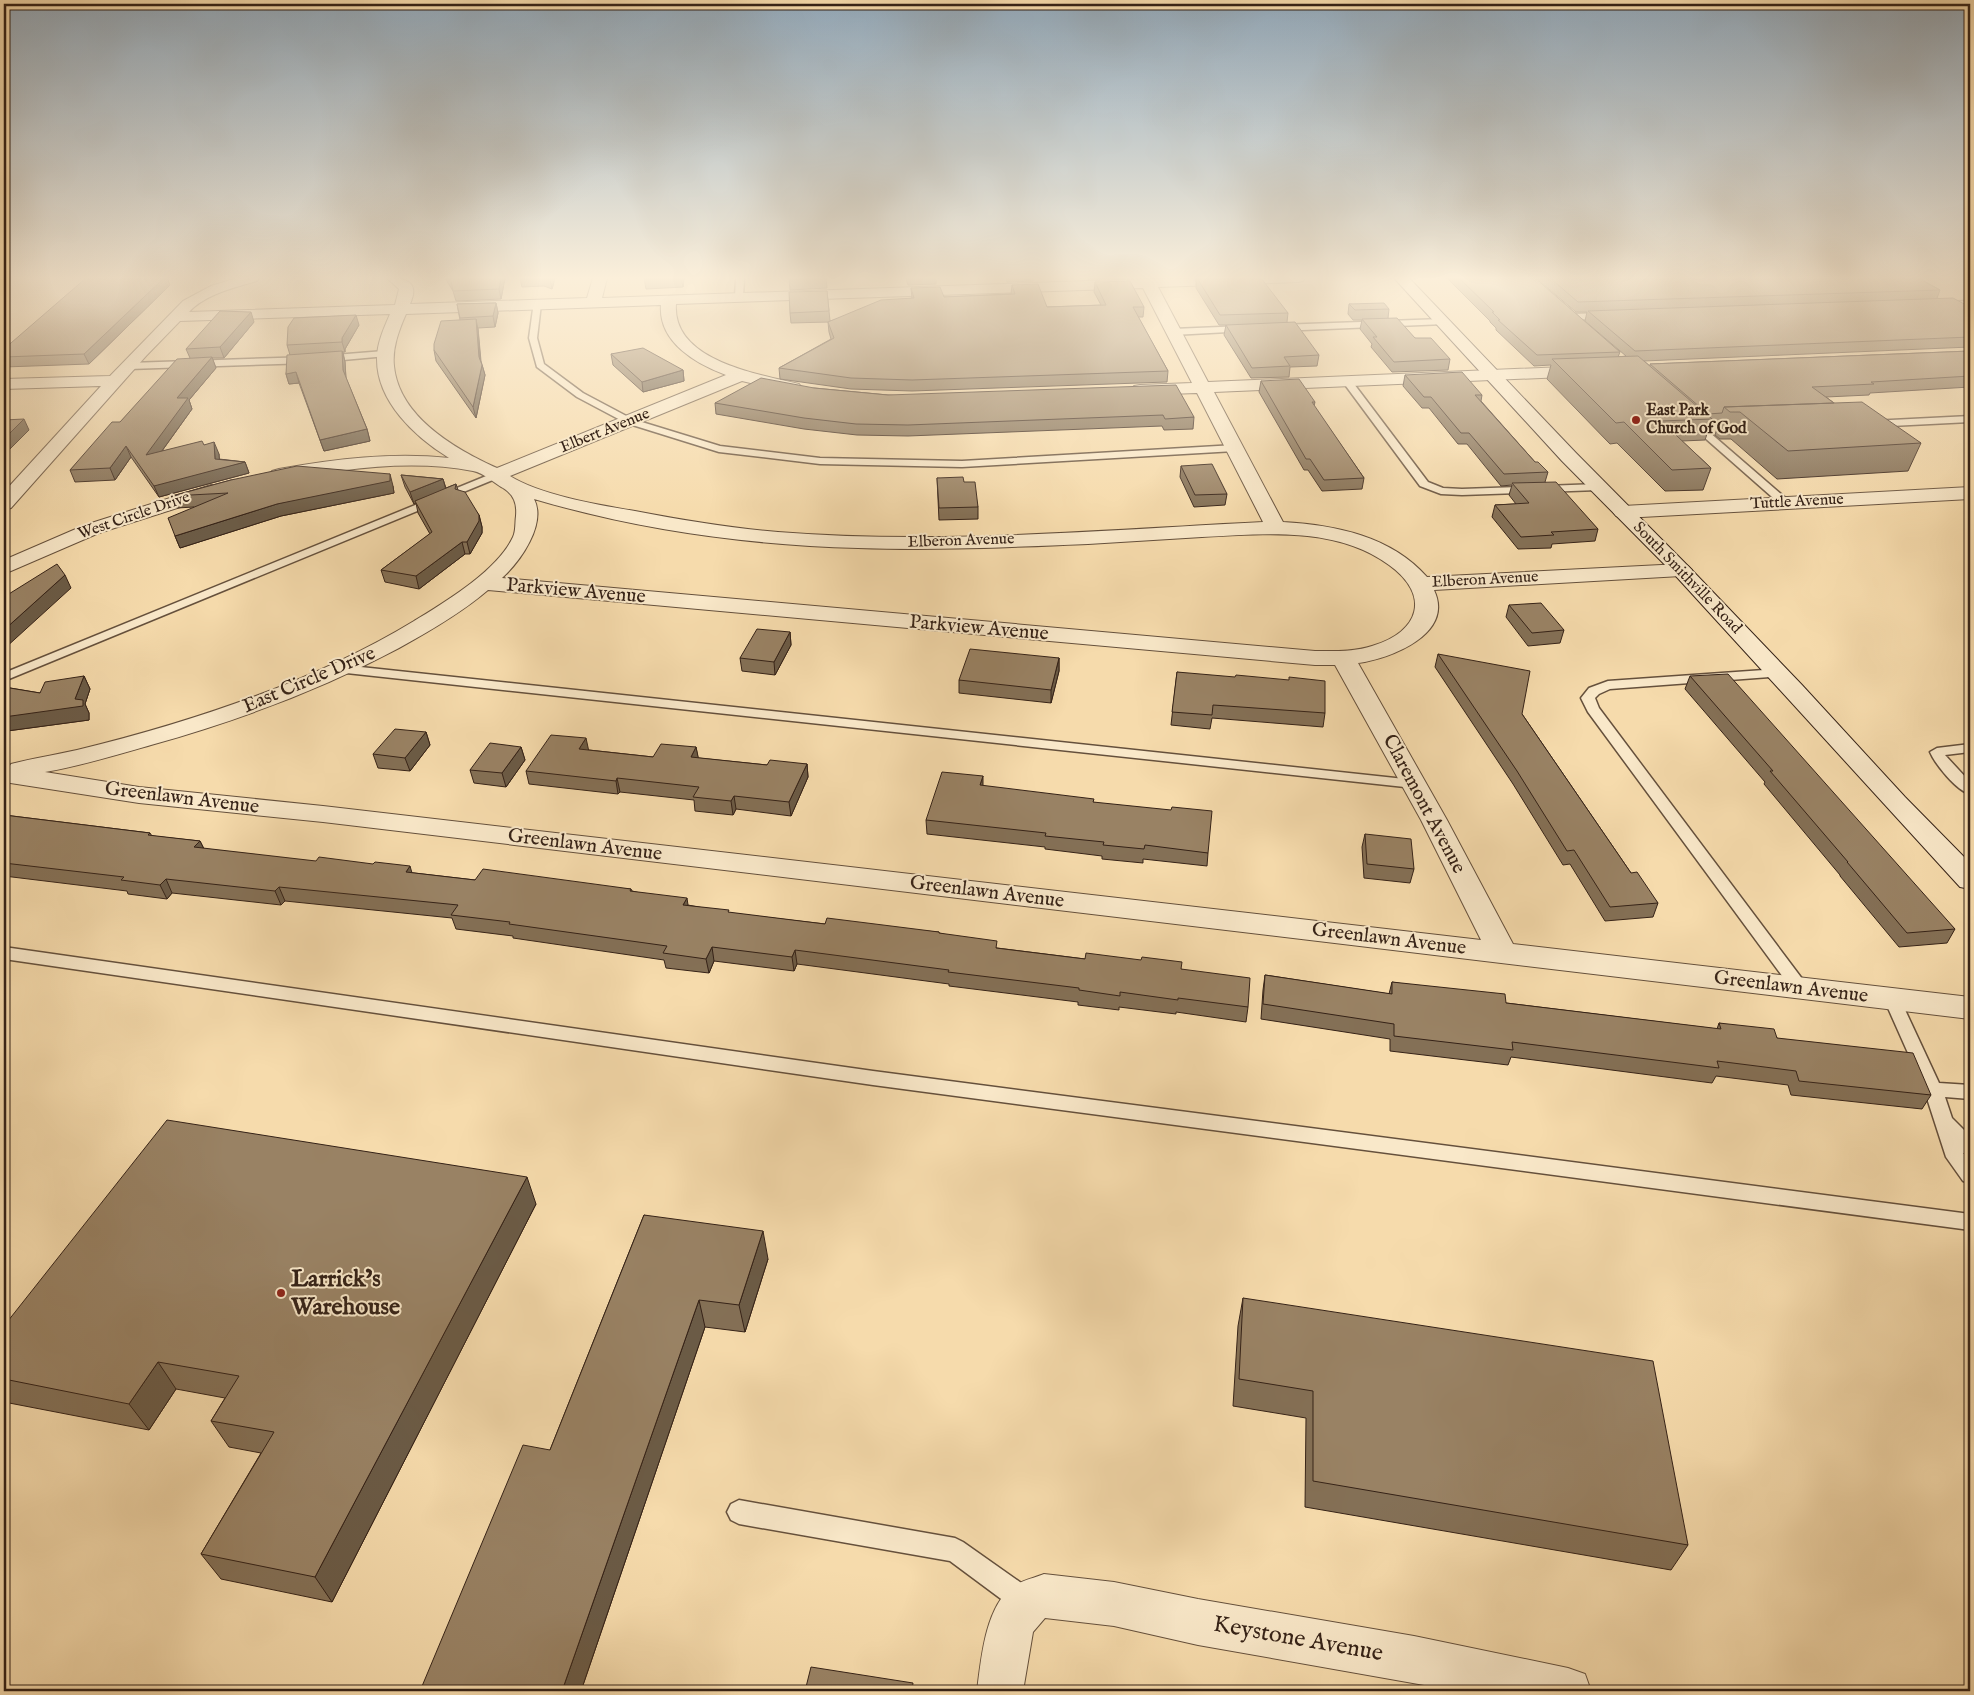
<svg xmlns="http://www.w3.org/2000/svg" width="1974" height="1695" font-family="'IM FELL English',serif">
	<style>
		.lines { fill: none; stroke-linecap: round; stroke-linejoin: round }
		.lane-casing { stroke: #65503c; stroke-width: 3 }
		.street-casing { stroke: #65503c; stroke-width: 2 }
		.secondary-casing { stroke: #352217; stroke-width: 2 }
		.lane { fill: #f9e8c9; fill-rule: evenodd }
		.street { fill: #f9e8c9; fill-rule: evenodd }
		.secondary { fill: #f9e8c9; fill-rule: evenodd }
		.wall { fill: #847056; stroke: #352217 }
		.shaded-wall { fill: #6b5b46; stroke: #352217 }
		.building { fill: #998264; stroke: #352217 }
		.poi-dot { fill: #8f2418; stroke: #f9e8c9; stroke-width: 2 }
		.labels { text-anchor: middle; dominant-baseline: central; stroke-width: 4; stroke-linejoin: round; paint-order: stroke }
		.far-poi-label { font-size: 16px; font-weight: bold; fill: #352217; stroke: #f9e8c9; text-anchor: start }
		.far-street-label { font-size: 16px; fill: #352217; stroke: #f9e8c9 }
		.street-label { font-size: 20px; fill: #352217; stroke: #f9e8c9 }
		.near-poi-label { font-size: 24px; font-weight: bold; fill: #352217; stroke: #f9e8c9; text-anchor: start }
		.near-street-label { font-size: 24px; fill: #352217; stroke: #f9e8c9 }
	</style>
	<rect width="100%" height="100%" fill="#f6dbac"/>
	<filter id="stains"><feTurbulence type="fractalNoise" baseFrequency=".004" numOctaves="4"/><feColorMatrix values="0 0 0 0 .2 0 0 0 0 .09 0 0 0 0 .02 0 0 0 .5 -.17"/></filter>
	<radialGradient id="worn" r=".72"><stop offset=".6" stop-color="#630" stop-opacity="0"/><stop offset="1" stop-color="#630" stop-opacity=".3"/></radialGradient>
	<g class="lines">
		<g class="lane-casing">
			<path id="lane" d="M736,278H744L743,297L739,299L735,297Z
				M1970,301V305L1944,306L1940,304L1944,302Z
				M534,302L541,304L537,338L544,364L583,393L632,419L720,446L820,458L962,461L1235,445L1240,448L1235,451L962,467L820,464L719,452L626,423L577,397L537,367L529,338Z
				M1607,313L1610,314V318L1573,320L1569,317L1573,314Z
				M1442,319L1445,320V324L1279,331L1275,328L1279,325Z
				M1244,326L1248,329L1247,331L1173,335L1169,332L1173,329Z
				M384,351L387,352V356L310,363L129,369L124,366L129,363L310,357Z
				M1348,379L1351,380L1428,482L1443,488L1462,489L1598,484L1603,487L1598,490L1462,495L1441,494L1420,486L1343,382Z
				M1970,416V422L1871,427L1866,424L1871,421Z
				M1691,418L1694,419L1789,501L1790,503L1789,505H1781L1688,423V419Z
				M496,472L501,475L500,477L4,681V673Z
				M342,665L1414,780L1419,781L1421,784L1419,787L1414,788L337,672L336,669Z
				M1778,669L1784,673L1783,676L1610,689L1599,694L1595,698L1599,708L1806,984L1808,988L1806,992L1800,994L1794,992L1588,712L1581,698L1589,688L1608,681Z
				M1970,744V752L1945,755L1970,782V794C1957,791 1935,764 1930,752L1937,748Z
				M4,947L873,1071L1970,1214V1230L873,1085L4,959Z
				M1892,993L1898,995L1900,999L1939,1083L1970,1085V1099L1945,1097L1952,1118L1970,1136V1155L1963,1153L1970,1162V1183L1963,1181L1946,1157L1924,1089L1884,999L1886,995Z
				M739,1500L955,1538L963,1542L1034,1592L1037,1601L1034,1610L1025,1613L1016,1610L950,1561L739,1524L731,1520L727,1512L731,1504Z"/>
		</g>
		<g class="street-casing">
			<path id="street" d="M237,278H259L257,281C234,288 206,294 189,312L395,305L399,289L387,278C406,278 420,282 410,304L587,298L593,278H607L602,298L1148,279L1305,278L1303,281L1298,282L1158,287L1208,382L1587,366L1593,367L1595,371L1593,375L1587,376L1214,392L1283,522C1335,525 1391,536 1427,577L1681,564L1688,566L1692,570L1688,574L1681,576L1434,590C1455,634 1390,659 1358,663L1447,820L1513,944L1970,997V1019L323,822L139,803L4,782V766L9,767L11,764C33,758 55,755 77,750C191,722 314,682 414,621C445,602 497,571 513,537C516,531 515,522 516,516C517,503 514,495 503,488C494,483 484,473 473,471C411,459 340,469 279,481L272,479L269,475L272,471L279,469C335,459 392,452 449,458C415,437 376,401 377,358C377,343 384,328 390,314L180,321L146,356L11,508L4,510V492L101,386L4,389V379L110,376L183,301L211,286ZM1143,288L1192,383L1140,385L1134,386L1131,390L1134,394L1140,395L1197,393L1263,522C1102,530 939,545 778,532C730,528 682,520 635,511C599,505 540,495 510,476L742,381L793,393L799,392L802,388L799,384C758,374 672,361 676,304ZM661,305C658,342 696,364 726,375L497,468C455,449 399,417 394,366C392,348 399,330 406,314ZM534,499C639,530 749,545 858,548C935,551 1011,547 1088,544C1126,542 1164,539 1202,537C1264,534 1336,526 1389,565C1431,595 1420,632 1372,646C1354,652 1334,651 1315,651L502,578C520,562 547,524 534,499ZM488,590L1315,665H1335L1421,820L1481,940L323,806L139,787L45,772C81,766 116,755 151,745C237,721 320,690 399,648C430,631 461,613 488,590Z
				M211,485L218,487L221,491L218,495L99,533L4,574V560L85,525Z
				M1970,487V499L1623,518L1616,516L1613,512L1616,508L1623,506Z
				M1044,1574L1114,1582L1198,1599L1414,1636L1568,1668L1585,1674L1591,1691H1458L1198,1645L1114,1626L1045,1618L1033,1632L1023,1691H977C981,1660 985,1608 1012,1587C1020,1581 1034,1578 1044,1574Z"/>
		</g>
		<g class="secondary-casing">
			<path id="secondary" d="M1394,278H1409L1576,453L1688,566L1802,685L1905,797L1970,863V889L1960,887L1674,574L1562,461Z"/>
		</g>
		<use href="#lane" class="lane"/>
		<use href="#street" class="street"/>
		<use href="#secondary" class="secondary"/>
	</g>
	<path class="wall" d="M445,278H505L501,299L456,301L453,291Z
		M520,278H555L552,289L544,286L522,287Z
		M644,278H684L683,287L646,289Z
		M789,278H826L827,288L790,290Z
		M906,278H936V284L908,285Z
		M1006,278H1033V281L1007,282Z
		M1088,278H1123L1088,279Z
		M1196,278L1288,313L1287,322L1319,355L1317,366L1290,367L1289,377L1251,378L1224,335L1226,325H1219L1196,288Z
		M1447,278H1535L1620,352L1618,357L1626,356L1585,321L1587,312H1576L1536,278H1944L1920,279L1940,290L1937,298L1970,307V347L1644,361L1650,366V364L1970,351V387L1870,393L1869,395L1826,397L1834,403L1921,443L1908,471L1777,479L1731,439H1720L1715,435L1718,425H1710L1705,440L1682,441L1711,468L1703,490L1665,491L1617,443L1610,444L1547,379L1551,365L1534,366L1496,330V328L1490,322V321Z
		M1095,282L1144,307L1143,317H1138L1168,371L1167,382L912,391L851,389L780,379L779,368L831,339L829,332L828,322H829L791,323L790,313L827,291L830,321L912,298L911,288L944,297L1011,294L1012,285L1047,307L1101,305L1094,292Z
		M170,285L89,364L4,367V349Z
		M496,303L498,313L495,327L478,328L481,361L485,375L476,418L436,361L434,350L460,320L457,304Z
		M1349,304L1389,309L1388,318L1415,338L1450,359L1448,370L1392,372L1371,347L1372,344L1360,329L1362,320H1353L1348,314Z
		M254,322L224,358H212L216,368L189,400L192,409L162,451L204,445L219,454V459L245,462L249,473L159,497L131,457L115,480L75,482L70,470L120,422L190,358L186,349Z
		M359,325L345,349V352H343L345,362L346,378L367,429L370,441L324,451L299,383L289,384L286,374L290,355L287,345Z
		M611,354L683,370L684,381L643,392L613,365Z
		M1405,375L1482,395L1481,401L1535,462L1548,472L1545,482L1598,529L1595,541L1552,544L1551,548L1518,549L1492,517L1495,505L1516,504L1509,495L1512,485L1501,486L1467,444H1458L1429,408H1422L1403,386Z
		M1261,381L1315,402L1314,406L1364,478L1362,489L1322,491L1308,470H1304L1259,392Z
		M814,388L888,395L1194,417L1193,429L1164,430L1162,426L908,436L857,435L804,429L716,414L715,403Z
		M1181,466L1227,494L1225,505L1194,507L1180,477Z
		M401,475L443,479L446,488L456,484L458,490L479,515L482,527V533L470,554H465L419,589L385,582L381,570L430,534L418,513L416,503L414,504L405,487Z
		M937,478L964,482L978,507V519L939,520Z
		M231,480L393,486L394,493L281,516L180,548L175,536L194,507L177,508L172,496Z
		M1509,605L1564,630L1560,643L1528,646L1506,617Z
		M790,632L791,645L775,675L742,671L740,658Z
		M1438,654L1522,714L1631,873L1658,903L1653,917L1605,921L1570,864L1563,865L1513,784L1435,667Z
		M1059,658V671L1051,703L959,693V680Z
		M1177,672L1325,713L1323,727L1212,718L1210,729L1171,725Z
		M84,676L90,689L85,704L89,713V720L7,731H4V687L40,693Z
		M1690,676L1955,929L1947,943L1899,947L1840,876V875L1764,784L1765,782L1685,689Z
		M426,732L430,745L410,771L378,768L373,754Z
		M521,747L525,760L506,787L474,783L470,770Z
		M696,747L698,758L767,765L807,764L808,777L791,816L736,809L733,815L695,811L694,800L620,792L618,794L529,784L526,771L589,750L653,757Z
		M983,786L1093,802L1208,853L1207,866L1143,859V863L1102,859V856L1045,849V847L927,834L926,820Z
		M4,815L150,833L152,836L200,841L204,849L475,880L631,889L632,891L688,905L729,913L825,924L939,932V933L997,948L1085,959L1181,969L1248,1007L1246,1022L1176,1012V1014L1119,1007V1010L1078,1005V1002L949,986V984L797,964L794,971L714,961L709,973L666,968L664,960L513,938V936L456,929L452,918L285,901L281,905L172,893L167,899L128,894L127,891L4,876Z
		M1365,834L1414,869L1410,883L1364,878L1362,847Z
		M1265,975L1389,994L1392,982L1506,1003L1717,1029L1719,1023L1777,1038L1931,1095L1922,1109L1791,1095L1788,1085L1716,1076L1712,1083L1511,1057L1508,1065L1390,1051V1039L1261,1019L1263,990Z
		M536,1204L332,1602L221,1579L201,1554L261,1453L229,1447L211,1421L225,1398L176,1389L149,1430L4,1402V1326Z
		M644,1215L768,1259L745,1332L705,1327L581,1691H420L550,1450Z
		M1243,1298L1688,1545L1671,1570L1305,1507L1306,1418L1233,1406L1238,1326Z"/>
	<path class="shaded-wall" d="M164,278H167L170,285L89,364L84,354Z
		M501,278H505L501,299L499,289Z
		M550,278H555L552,289L550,279Z
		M681,278H684L683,287Z
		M496,303L498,313L495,327L493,316Z
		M251,312L254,322L224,358L220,347Z
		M356,315L359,325L345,349V352L342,342V338Z
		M476,319L478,330L481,367L479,357Z
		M342,351L345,362L346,381L343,370Z
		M212,357L216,368L189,400L192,409L151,466L146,455L177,398Z
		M482,365L485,375L476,418L473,407Z
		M683,370L684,381L643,392L642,382Z
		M296,372L299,383L289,384L286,374Z
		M24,419L29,430L4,455V439Z
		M367,429L370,441L324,451L320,440Z
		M214,442L219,454L220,468L245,462L249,473L159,497L154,486L215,459Z
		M126,446L131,457L115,480L110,468Z
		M390,474L393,486L394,493L281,516L180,548L175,536L277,504Z
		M443,479L446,490L415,501L416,503L414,504L410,492Z
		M479,515L482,527V533L470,554L467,542Z
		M462,542L465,554L419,589L416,576Z
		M65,575L71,588L4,649V630Z
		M790,632L791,645L775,675L774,662Z
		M1059,658V671L1051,703V690Z
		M84,676L90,689L85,704L89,713V720L7,731L4,725V717L75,699Z
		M426,732L430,745L410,771L405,758Z
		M586,738L589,752L579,749Z
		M521,747L525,760L506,787L502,773Z
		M696,747L699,761L691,757Z
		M807,764L808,777L791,816L789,802Z
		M983,776V789L980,785Z
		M617,778L620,792L618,794L616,781Z
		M734,796L736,809L733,815L731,801Z
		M200,841L207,855L194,847Z
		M410,866L414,880L406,872Z
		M166,879L172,893L167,899L160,885Z
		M279,887L285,901L281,905L275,891Z
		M687,898L689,912L683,905Z
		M712,947L714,961L709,973L706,959Z
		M795,950L797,964L794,971L792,957Z
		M527,1177L536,1204L332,1602L315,1577Z
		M763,1231L768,1259L745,1332L739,1305Z
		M699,1300L705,1327L581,1691H562Z
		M158,1362L176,1389L149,1430L129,1404Z"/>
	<path class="building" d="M86,278H164L84,354L4,357V349Z
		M449,278H501L499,289L453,291L451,281Z
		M644,278H672L644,279Z
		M789,278H826L789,280Z
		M1197,278H1261L1288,313L1220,315Z
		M1459,278H1535L1620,352L1537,355L1498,320H1500L1492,312H1494Z
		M1550,278H1918L1940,290L1578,302Z
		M1130,281L1144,307H1133L1168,371L912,380L851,378L779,368L834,338L828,322L881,300L914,298L911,288L940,287L944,297L1015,294L1012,285L1038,284L1047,307L1106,305L1095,282Z
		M827,291L829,311L790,313L789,292Z
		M1953,298L1970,307V337L1635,351L1588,311Z
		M496,303L493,316L460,318L457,304Z
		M1384,303L1389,309L1355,310L1349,304Z
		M220,311L251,312L220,347L186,349Z
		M356,315L342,338V342L287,345L288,327L294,318Z
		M1397,318L1415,338H1431L1450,359L1394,362L1373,337H1377L1362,319Z
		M476,319L479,357L482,365L473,407L434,350V344L441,321Z
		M1295,322L1319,355L1284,357L1290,366L1252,368L1226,325Z
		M643,348L683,370L642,382L611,354Z
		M342,351L343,370L367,429L320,440L296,372L286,374L287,355Z
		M1970,351V376L1871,382L1874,384L1812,387L1834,403L1724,407L1722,413L1708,414L1650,364Z
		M1638,356L1712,419L1661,421L1711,468L1672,470L1624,422L1616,423L1552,359Z
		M212,357L177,398H188L146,455L202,441L204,445L214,442L215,459L245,462L154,486L126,446L110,468L70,470L112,422H120L177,359Z
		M1462,372L1482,395H1475L1535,462H1538L1548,472L1504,474L1469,433H1461L1431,397H1424L1405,375Z
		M761,378L814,388L888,395L1176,385L1194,417L1165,419L1163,415L908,425L856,424L804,418L715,403Z
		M1299,379L1315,402H1312L1364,478L1324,480L1310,459H1306L1261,381Z
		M1862,402L1921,443L1788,451L1740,412H1730L1724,407Z
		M24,419L4,439V420Z
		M1212,464L1227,494L1195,495L1181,466Z
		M297,466L390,474V481L277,504L175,536L168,518L228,493L172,496L231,480Z
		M401,475L443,479L410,492Z
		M963,477L964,482H975L978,507L939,508L937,478Z
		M1556,482L1598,529L1551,532L1554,535L1521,537L1495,505L1529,503L1512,483Z
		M456,484L455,489L465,492L479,515V521L467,542H462L416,576L381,570L432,532L415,501Z
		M57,564L65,575L4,630V597Z
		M1541,603L1564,630L1532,633L1509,605Z
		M757,629L790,632L774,662L740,658Z
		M970,649L1059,658L1051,690L959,680Z
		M1438,654L1530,671L1522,714L1631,873L1637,872L1658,903L1610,907L1574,850L1567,851L1517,771Z
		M1177,672L1235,677L1236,675L1289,680V677L1325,681V713L1213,705L1212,715L1172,712Z
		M1728,674L1955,929L1907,933L1847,862H1848L1770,771H1773L1690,676Z
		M84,676L75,699L83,700V706L4,717V687L40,693L45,682Z
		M395,729L426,732L405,758L373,754Z
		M551,735L586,738L579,749L653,757L661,744L696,747L691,757L767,765L770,760L807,764L789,802L734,796L731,801L693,797L699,787L617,778L616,781L526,771Z
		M490,743L521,747L502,773L470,770Z
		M942,772L983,776L980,785L1094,799L1093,802L1171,810L1172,807L1212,811L1208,853L1145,845L1144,849L1103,845L1104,842L1045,836L1046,833L926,820Z
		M4,815L150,833L148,835L200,841L194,847L316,861L319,857L373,864L375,862L410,866L406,872L475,880L483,869L631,889L630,891L687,898L683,905L729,910L728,912L825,924L827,918L939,932V933L997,941L996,948L1085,959L1086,953L1141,960L1142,957L1182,962L1181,969L1250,978L1248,1007L1178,998V1000L1120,992V996L1079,990V988L948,972L949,970L795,950L792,957L712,947L706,959L663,953L667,946L509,924L510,922L451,915L458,905L279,887L275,891L166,879L160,885L121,880L124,877L4,863Z
		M1365,834L1411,839L1414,869L1367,864Z
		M1265,975L1392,994V982L1505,994L1506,1003L1721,1029L1719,1023L1774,1029L1777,1038L1913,1053L1931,1095L1799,1081L1796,1071L1717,1061L1719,1068L1512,1042L1513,1050L1394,1036V1024L1263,1004Z
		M167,1120L527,1177L315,1577L201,1554L274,1432L211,1421L239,1376L158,1362L129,1404L4,1379V1326Z
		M644,1215L763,1231L739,1305L699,1300L562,1691H420L523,1445L550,1450Z
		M1243,1298L1653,1361L1688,1545L1313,1481V1391L1239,1379Z
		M811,1667L913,1683L912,1691H805Z"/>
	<linearGradient id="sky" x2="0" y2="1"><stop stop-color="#93aabc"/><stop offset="0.54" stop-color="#fbefda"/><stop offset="1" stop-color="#fbefda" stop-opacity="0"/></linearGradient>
	<rect width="1974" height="515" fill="url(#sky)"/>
	<g class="poi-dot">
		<circle cx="1636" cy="420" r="5"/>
		<circle cx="281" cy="1293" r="5"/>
	</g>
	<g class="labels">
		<g class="far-poi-label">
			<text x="1646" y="411">East Park<tspan x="1646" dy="18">Church of God</tspan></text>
		</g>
		<g class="far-street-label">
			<text transform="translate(605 431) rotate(-22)">Elbert Avenue</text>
			<text transform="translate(1797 502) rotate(-3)">Tuttle Avenue</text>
			<text transform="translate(134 516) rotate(-19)">West Circle Drive</text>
			<text transform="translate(961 541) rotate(-2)">Elberon Avenue</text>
			<text transform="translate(1687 578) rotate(46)">South Smithville Road</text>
			<text transform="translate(1485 580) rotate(-3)">Elberon Avenue</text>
		</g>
		<g class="street-label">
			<text transform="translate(576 591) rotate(5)">Parkview Avenue</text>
			<text transform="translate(979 628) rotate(5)">Parkview Avenue</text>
			<text transform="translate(309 680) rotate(-23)">East Circle Drive</text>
			<text transform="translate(182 798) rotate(7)">Greenlawn Avenue</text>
			<text transform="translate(1424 804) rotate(62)">Claremont Avenue</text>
			<text transform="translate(585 845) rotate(7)">Greenlawn Avenue</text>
			<text transform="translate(987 892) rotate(7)">Greenlawn Avenue</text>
			<text transform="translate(1389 939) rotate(7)">Greenlawn Avenue</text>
			<text transform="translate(1791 987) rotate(7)">Greenlawn Avenue</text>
		</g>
		<g class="near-poi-label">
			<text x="291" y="1279">Larrick’s<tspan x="291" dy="28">Warehouse</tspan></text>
		</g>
		<g class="near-street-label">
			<text transform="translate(1298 1639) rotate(10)">Keystone Avenue</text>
		</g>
	</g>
	<rect width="1974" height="1695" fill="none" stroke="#f6dbac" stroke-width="20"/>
	<rect x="5" y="5" width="1964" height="1685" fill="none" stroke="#352217" stroke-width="2.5"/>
	<rect x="10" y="10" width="1954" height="1675" fill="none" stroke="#352217"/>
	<rect width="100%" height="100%" filter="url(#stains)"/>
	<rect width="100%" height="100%" fill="url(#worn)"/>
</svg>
